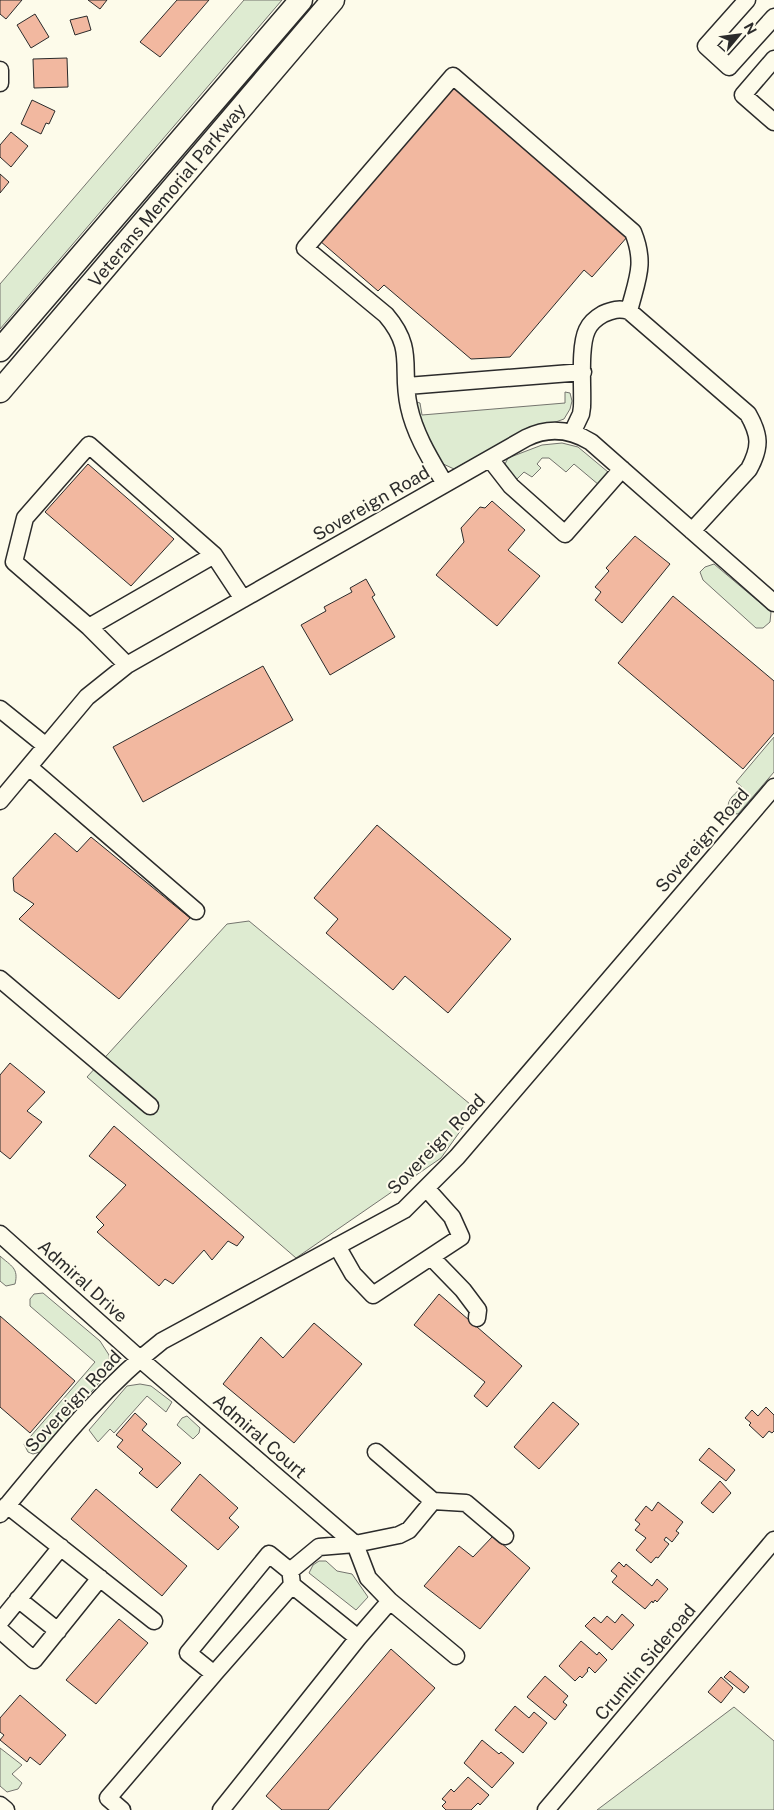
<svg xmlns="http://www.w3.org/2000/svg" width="774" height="1810" font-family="'Public Sans',sans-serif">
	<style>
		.green { fill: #deebd1; stroke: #74746e }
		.building { fill: #f2b8a0; stroke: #2b2b2b }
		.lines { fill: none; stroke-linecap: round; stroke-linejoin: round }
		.minor-casing { stroke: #2b2b2b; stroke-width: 19 }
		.highway-casing { stroke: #2b2b2b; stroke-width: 25 }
		.minor { stroke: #fdfbea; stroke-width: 16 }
		.highway { stroke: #fdfbea; stroke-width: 22 }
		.labels { text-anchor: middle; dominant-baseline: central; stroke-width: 4; stroke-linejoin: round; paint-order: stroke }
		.street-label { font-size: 18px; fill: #2b2b2b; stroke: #fdfbea }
	</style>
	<rect width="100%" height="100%" fill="#fdfbea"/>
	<path class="green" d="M244,0H282L0,329V284Z
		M565,392L570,393L572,401L570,409L564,419L508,439L454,469L439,462L418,420L416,402L420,403L422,415L565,403Z
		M562,443L578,447L608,472L599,485L574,464L566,472L549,458H542L537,464L541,468L532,477L524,472L517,479L511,474L505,464L508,458L542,445Z
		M714,564L771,612L770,622L763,628H756L703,580L700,572L705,567Z
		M774,737V772L738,814L730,813C724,801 734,795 742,787L736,782Z
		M249,921L476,1109L441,1158L296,1258L87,1077L227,924Z
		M0,1256C11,1266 19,1268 15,1284L6,1286L0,1281Z
		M43,1293L100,1341L109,1355V1371L40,1452L33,1454L28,1452L24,1444L95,1362L30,1306V1299L34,1294Z
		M140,1384L151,1386L172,1402L166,1412L147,1396L114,1433L110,1429L98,1442L89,1430L127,1386Z
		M187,1416L200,1428L199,1433L193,1439L177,1425L182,1418Z
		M319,1561H326L337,1571L352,1574L368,1597L356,1610L309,1573L313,1565Z
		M734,1707L774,1741V1810H597Z
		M0,1748L22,1765L12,1774L22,1783L18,1789L7,1792L0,1786Z"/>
	<path class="building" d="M0,0H22L6,19L0,14Z
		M88,0H107L100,9Z
		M177,0H209L160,57L140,42Z
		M35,14L49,37L31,48L17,25Z
		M87,16L91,30L75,35L70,20Z
		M67,58L68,87L34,88L33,59Z
		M452,86L628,236L592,277L584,270L510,357L471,359L384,285L378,291L320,241Z
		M32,100L55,111L49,124L46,123L41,134L21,124Z
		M11,132L28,146L11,167L0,157V145Z
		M0,174L9,182L0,193Z
		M88,464L174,539L131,586L45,512Z
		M492,501L525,530L508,550L540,576L497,626L436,575L464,542L461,528L480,507L485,508Z
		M635,536L670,564L622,623L595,600L601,592L595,587L609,571L606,568Z
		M366,579L375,595L372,597L395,637L330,675L301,625L326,611L324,607L352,592L350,588Z
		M673,596L774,681V733L743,769L618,663Z
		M263,666L293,720L143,802L113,747Z
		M377,825L511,939L448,1013L405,976L393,990L326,933L338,919L314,898Z
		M55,833L77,852L91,837L190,918L119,999L19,919L34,904L14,891L13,878Z
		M10,1063L45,1092L27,1111L42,1122L10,1159L0,1151V1075Z
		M114,1126L244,1237L237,1246L228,1241L212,1260L204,1250L173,1284L165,1279L159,1286L97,1232L104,1225L96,1217L126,1185L89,1156Z
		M439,1294L522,1366L487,1407L474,1396L485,1382L414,1325Z
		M0,1316L75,1381L30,1433L0,1407Z
		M314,1323L362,1364L294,1443L223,1384L261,1337L283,1358Z
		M553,1402L579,1424L539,1469L514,1447Z
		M766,1407L774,1415V1431L772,1433L769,1431L763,1438L749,1425L751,1423L745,1418L752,1410L758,1416Z
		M135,1413L147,1424L142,1430L181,1463L157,1488L139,1473L143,1469L117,1447L123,1440L116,1435Z
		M709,1448L735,1470L726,1481L699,1460Z
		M200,1474L238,1508L229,1518L239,1527L218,1550L171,1510Z
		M720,1481L731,1493L713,1513L701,1503Z
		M96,1489L187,1566L162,1596L71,1519Z
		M658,1502L683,1522L676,1531L679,1533L672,1542L666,1537L664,1540L669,1544L658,1558L656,1557L651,1563L636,1550L646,1538L635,1530L640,1524L635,1520L646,1506L652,1511Z
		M493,1536L530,1568L480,1629L424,1586L459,1546L473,1557Z
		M619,1562L624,1567L626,1564L652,1586L657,1579L668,1589L657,1602L655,1600L653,1603L652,1601L645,1609L612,1582L617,1576L611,1571Z
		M622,1614L634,1625L612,1650L585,1626L594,1617L601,1623L607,1616L615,1623Z
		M119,1619L148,1643L96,1704L66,1680Z
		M581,1641L597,1655L599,1652L607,1660L595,1673L589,1667L587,1670L588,1671L582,1678L580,1676L575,1681L559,1666Z
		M391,1649L435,1688L328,1810H282L266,1796Z
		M730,1671L749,1687L744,1693L724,1677Z
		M545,1676L568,1696L563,1702L567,1705L555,1720L527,1697Z
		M721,1677L733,1688L721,1703L708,1692Z
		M20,1695L66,1735L40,1765L30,1757L27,1762L0,1740L4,1735L0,1732V1718Z
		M515,1706L529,1718L534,1712L547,1723L523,1753L495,1730Z
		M482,1740L499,1754L501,1752L514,1763L492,1788L464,1763Z
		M468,1777L489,1795L480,1805L478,1803L471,1810H446L442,1806L446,1802L442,1799L451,1789L454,1792Z"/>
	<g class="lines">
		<g class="minor-casing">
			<path id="minor" d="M747,0L706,46L729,67L774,17
				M774,59L743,95L774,122
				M0,70V83
				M407,386L583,372
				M572,433L581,414L582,407C583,387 579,347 587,330C590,323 596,318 603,314C612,310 619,308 629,311L748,414C760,435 761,447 749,469L692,531
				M490,459L511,486L565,534L622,469
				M445,484C431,460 415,435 409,407C400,368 416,350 386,315L305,248L453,76L633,232C646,264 637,279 629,311
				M89,627L214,555
				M127,665L89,627L14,562L25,518L89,445L214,555L243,599
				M0,709L46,746
				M29,767L196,911
				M0,801L87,697L127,665L526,438C548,427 570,429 591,442L774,603
				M0,979L150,1106
				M0,1234L140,1359L355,1544L368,1578L390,1601L358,1638L221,1810
				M337,1246L353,1274L373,1295L461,1237L452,1217L426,1188
				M431,1257L463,1290L478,1310L477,1318
				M433,1501L466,1503L505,1536
				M7,1505L154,1621
				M0,1514C51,1453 99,1390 162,1341L404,1210L457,1157L774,787
				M291,1576L292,1585L358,1638
				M18,1599L58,1631
				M390,1601L456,1656
				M0,1622L61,1547
				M0,1630L34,1660L100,1578
				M214,1674L292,1585
				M0,1805L6,1810
				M122,1810L108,1798L214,1674L188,1653L269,1554L290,1571L319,1547L355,1544L399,1535L409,1530L433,1501L376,1452
				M546,1810L774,1540"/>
		</g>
		<g class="highway-casing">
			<path id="highway" d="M0,350L301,0
				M0,391L333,0"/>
		</g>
		<use href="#minor" class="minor"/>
		<use href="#highway" class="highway"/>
	</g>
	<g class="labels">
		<g class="street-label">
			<text transform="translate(167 195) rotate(-50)">Veterans Memorial Parkway</text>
			<text transform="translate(371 503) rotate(-30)">Sovereign Road</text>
			<text transform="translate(702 840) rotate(-49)">Sovereign Road</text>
			<text transform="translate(436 1144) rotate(-46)">Sovereign Road</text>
			<text transform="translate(83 1281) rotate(42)">Admiral Drive</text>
			<text transform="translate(73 1401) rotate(-47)">Sovereign Road</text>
			<text transform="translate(260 1436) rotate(41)">Admiral Court</text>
			<text transform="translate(645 1662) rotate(-50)">Crumlin Sideroad</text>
		</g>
	</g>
	<g transform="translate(739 35) rotate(61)" stroke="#fdfbea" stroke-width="4" paint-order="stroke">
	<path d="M0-4L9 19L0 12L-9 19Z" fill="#2b2b2b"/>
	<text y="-8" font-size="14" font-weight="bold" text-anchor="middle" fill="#2b2b2b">N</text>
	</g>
</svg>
